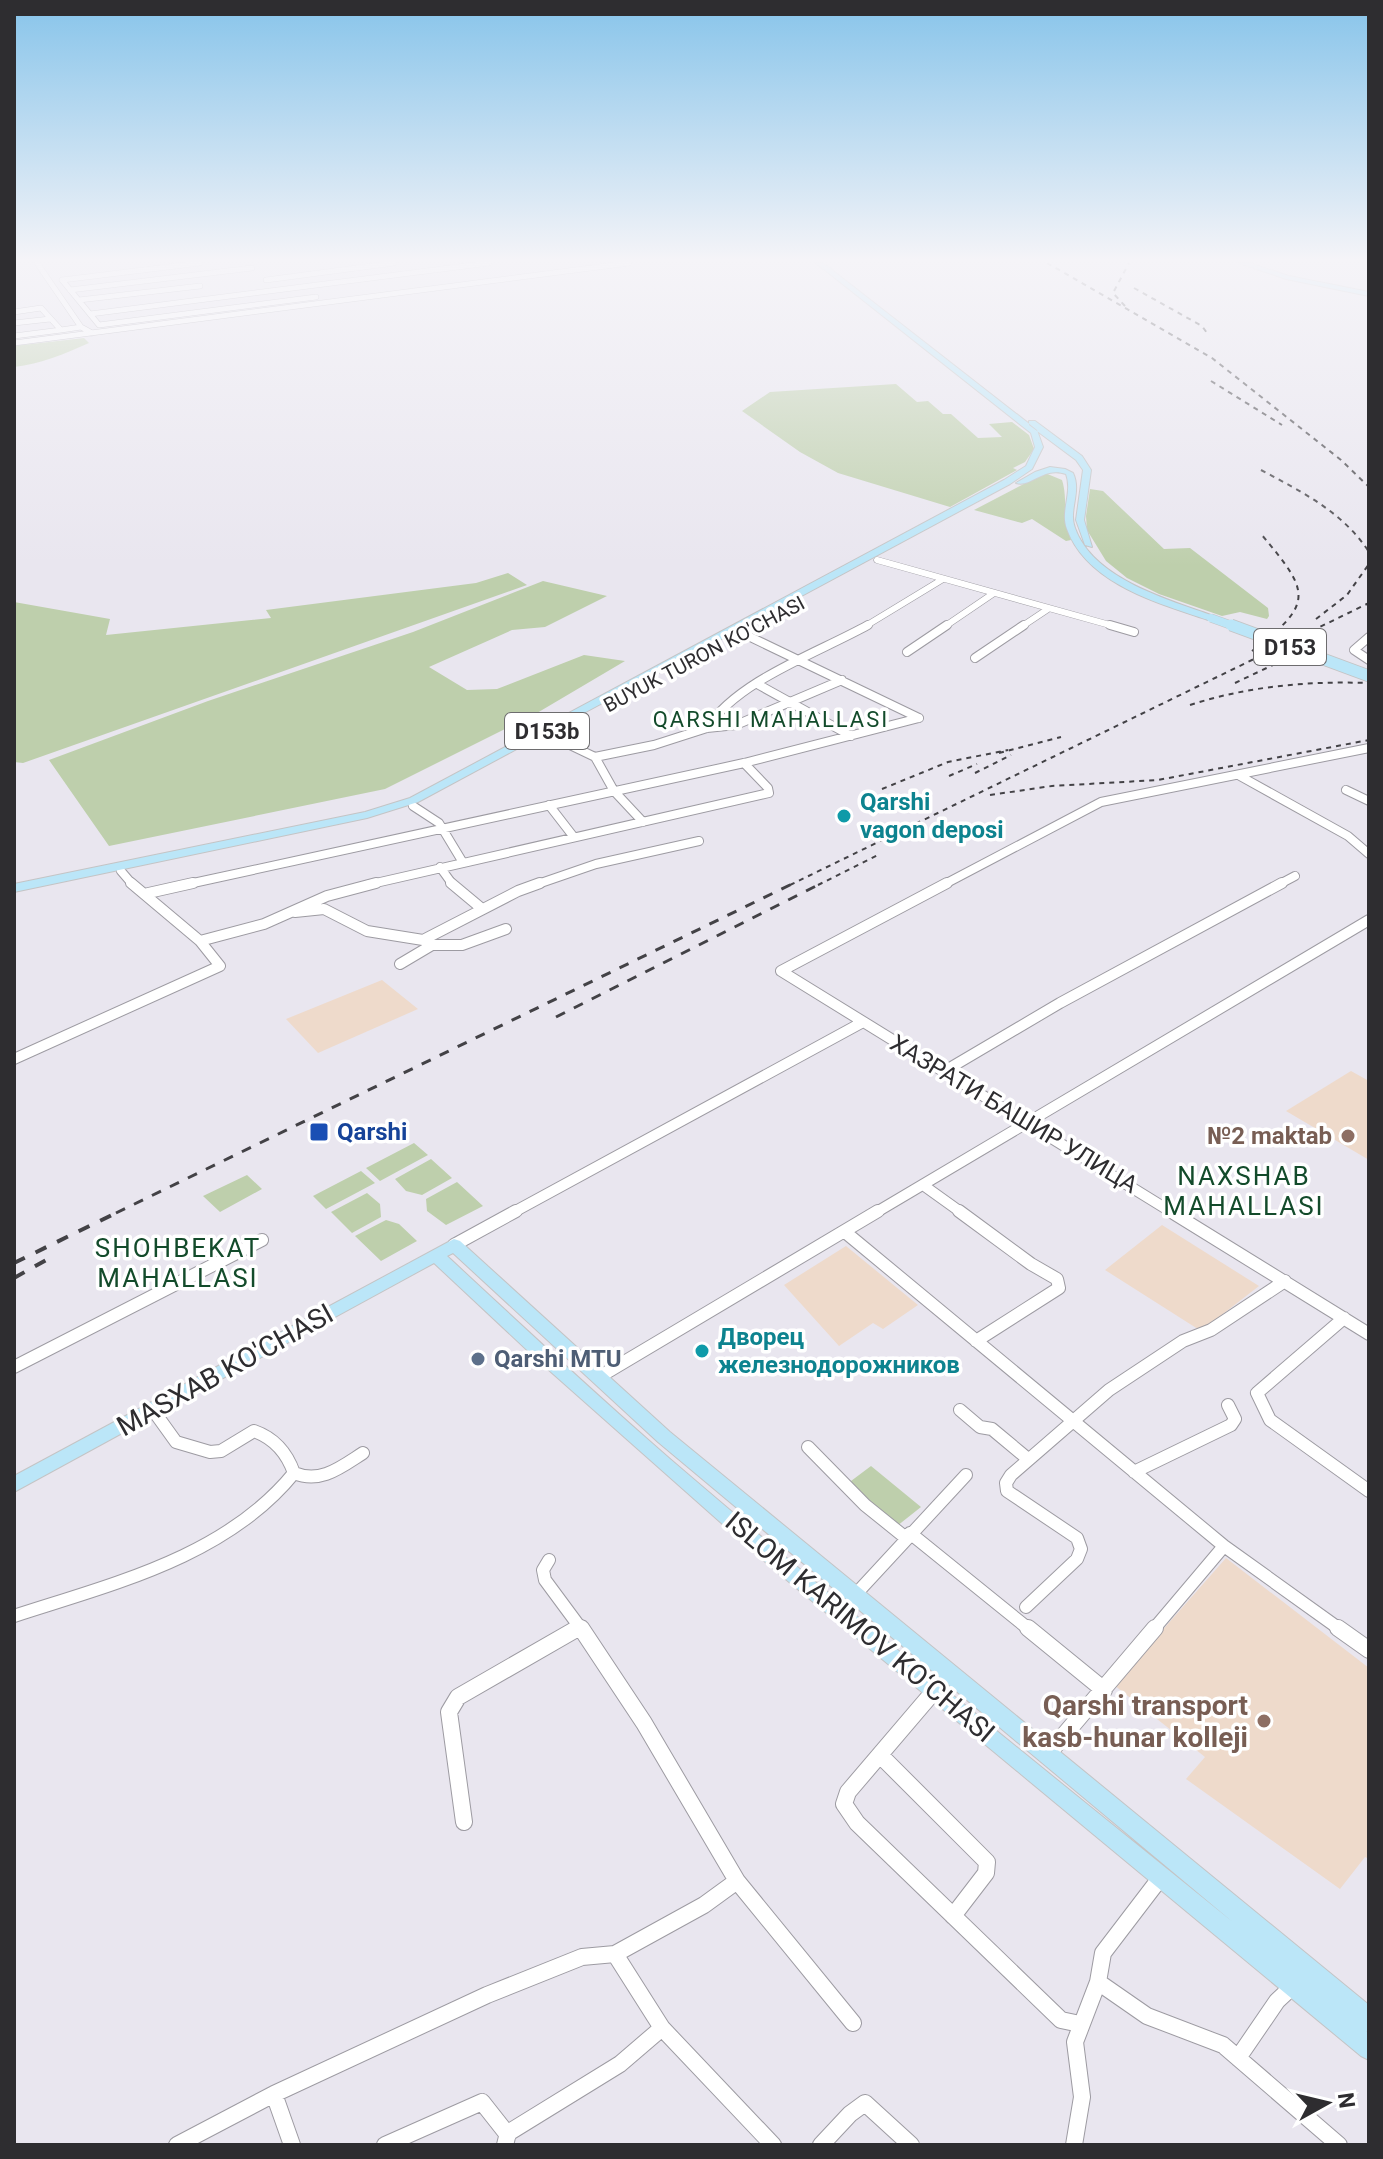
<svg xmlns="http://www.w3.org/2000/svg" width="1383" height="2159" font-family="Roboto,sans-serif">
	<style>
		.education { fill: #eedacb }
		.green { fill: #becfac }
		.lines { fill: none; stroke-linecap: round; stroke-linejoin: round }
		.minor-far5-casing { stroke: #9d9ba2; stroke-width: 6 }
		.minor-far4-casing { stroke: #9d9ba2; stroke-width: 7 }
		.minor-far3-casing { stroke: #9d9ba2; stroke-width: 10 }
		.minor-far2-casing { stroke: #9d9ba2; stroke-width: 12 }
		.minor-far1-casing { stroke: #9d9ba2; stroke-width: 14 }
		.minor-casing { stroke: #9d9ba2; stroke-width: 18 }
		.major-casing { stroke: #c4c4c5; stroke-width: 2 }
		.minor-far5 { stroke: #fff; stroke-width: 5 }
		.minor-far4 { stroke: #fff; stroke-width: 6 }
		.minor-far3 { stroke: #fff; stroke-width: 8 }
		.minor-far2 { stroke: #fff; stroke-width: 10 }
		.minor-far1 { stroke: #fff; stroke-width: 12 }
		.minor { stroke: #fff; stroke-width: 16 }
		.major { fill: #bbe6f8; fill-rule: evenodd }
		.rail-far2 { stroke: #434246; stroke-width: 2; stroke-dasharray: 5 5; stroke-linecap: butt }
		.rail-far1 { stroke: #434246; stroke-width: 3; stroke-dasharray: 10 10; stroke-linecap: butt }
		.rail { stroke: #434246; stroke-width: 4; stroke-dasharray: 12 12; stroke-linecap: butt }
		.major-bridge-far1-casing { stroke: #c4c4c5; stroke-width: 9; stroke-linecap: butt }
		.major-bridge-casing { stroke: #c4c4c5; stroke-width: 13; stroke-linecap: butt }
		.major-bridge-far1 { stroke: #bbe6f8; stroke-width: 8 }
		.major-bridge { stroke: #bbe6f8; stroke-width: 11 }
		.culture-dot { fill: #0f9aa8; stroke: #fff; stroke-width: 3 }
		.transit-dot { fill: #1a4fb4; stroke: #fff; stroke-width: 3 }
		.education-dot { fill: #8d6e63; stroke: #fff; stroke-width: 3 }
		.service-dot { fill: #5c6f8a; stroke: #fff; stroke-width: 3 }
		.labels { text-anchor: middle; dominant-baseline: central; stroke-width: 7; stroke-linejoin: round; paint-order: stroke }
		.far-street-label { font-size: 20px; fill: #2e2d30; stroke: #fff }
		.shield { fill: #fff; stroke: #6d6c6e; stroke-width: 2 }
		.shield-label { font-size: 22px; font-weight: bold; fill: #2e2d30 }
		.far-neighbourhood-label { font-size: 22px; letter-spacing: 2px; fill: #134b2b; stroke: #fff }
		.culture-label { font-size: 24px; font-weight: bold; fill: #0d838f; stroke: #fff; text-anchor: start }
		.street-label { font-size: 24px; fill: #2e2d30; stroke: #fff }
		.transit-label { font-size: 24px; font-weight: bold; fill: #164399; stroke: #fff; text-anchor: start }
		.education-label { font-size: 24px; font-weight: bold; fill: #785e54; stroke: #fff; text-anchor: end }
		.service-label { font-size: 24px; font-weight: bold; fill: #4e5e75; stroke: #fff; text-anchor: start }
		.neighbourhood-label { font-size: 26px; letter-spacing: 2px; fill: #134b2b; stroke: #fff }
		.near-street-label { font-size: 28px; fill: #2e2d30; stroke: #fff }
		.near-education-label { font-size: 28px; font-weight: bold; fill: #785e54; stroke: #fff; text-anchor: end }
	</style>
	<rect width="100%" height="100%" fill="#e9e6ef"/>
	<path class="education" d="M382,980L418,1009L318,1053L286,1019Z
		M1351,1071L1369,1081V1160L1286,1111Z
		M1162,1225L1259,1286L1201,1331L1105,1270Z
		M846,1246L918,1305L883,1329L873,1323L839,1346L784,1285Z
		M1226,1558L1369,1668V1859L1365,1857L1340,1889L1186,1779L1205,1757L1114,1685Z"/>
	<path class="green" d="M84,338L89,343C64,354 41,364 14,367V346Z
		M896,384L917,402L928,401L943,414H951L978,438L1002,437L989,424L1012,422L1029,435L1034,449L1025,462L1013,468L1017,470L950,507L838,473L800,452L742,411L770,392Z
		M1045,473L1062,480C1068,498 1062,519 1071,540L1066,541L1032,519L1022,523L974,510Z
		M1090,489L1103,491L1164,549L1190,548L1268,608L1269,616L1267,619L1240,612L1222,616L1159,594L1127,578L1106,561L1087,530L1086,516Z
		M508,573L527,585L23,763L14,762V602L110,619L106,635L271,618L266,610L476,583Z
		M543,581L607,596L545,627L512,630L429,667L467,690L497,689L584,655L625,661L537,713L385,789L109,846L49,760L208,701L413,632Z
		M414,1143L428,1155L380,1181L366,1168Z
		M431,1159L452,1178L422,1195L406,1191L395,1179Z
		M361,1171L375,1183L326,1209L313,1196Z
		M247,1175L262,1189L220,1212L203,1196Z
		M457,1182L483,1206L446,1225L427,1211L426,1199Z
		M367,1193L380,1204L381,1217L352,1233L331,1212Z
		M386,1220L399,1224L417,1241L381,1261L355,1236Z
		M871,1466L921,1507L897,1526L847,1484Z"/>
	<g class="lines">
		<g class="minor-far5-casing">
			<path id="minor-far5" d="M37,263L81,327L92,333
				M62,280L99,325L316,297
				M62,280L200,263
				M266,280L394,263
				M70,290L252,268
				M79,300L200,286
				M14,312L41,308L61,330L81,327
				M90,314L489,263
				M14,323L50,319
				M14,336L61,330
				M14,343L629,263"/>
		</g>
		<g class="minor-far4-casing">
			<path id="minor-far4" d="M877,560L1117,627
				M864,627L943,579
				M944,627L994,593
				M1021,627L1048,609"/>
		</g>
		<g class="minor-far3-casing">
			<path id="minor-far3" d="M1110,625L1134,632
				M742,633L919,718
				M1369,637L1354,650L1369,660
				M907,652L947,625
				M975,658L1024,625
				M759,685L851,736
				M707,728C738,680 818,653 868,625
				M551,736L595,757L614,791L643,822
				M595,757L654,745L707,728L736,725L842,680
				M1240,776L1348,836L1369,854
				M1346,790L1369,801
				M549,805L573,836
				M413,806L439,823L462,861
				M440,867L453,885
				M121,871L133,885
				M184,885L744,763L919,718
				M367,885L769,793L768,788L744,763
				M535,885L596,864L699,841
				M943,885L1101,802L1369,748
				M1278,885L1295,876"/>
		</g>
		<g class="minor-far2-casing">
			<path id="minor-far2" d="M451,883L481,908
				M144,894L193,883
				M295,912L324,909L367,931L423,940
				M200,941L264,924L327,896L376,883
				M432,945H462L506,929
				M400,964L432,945L423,940L518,891L540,883
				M781,971L1173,1213
				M781,971L947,883
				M14,1059L220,966L200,941L131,883
				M943,1072L1060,1003L1282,883
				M923,1185L962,1213
				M512,1213L863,1022
				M875,1213L1369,920"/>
		</g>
		<g class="minor-far1-casing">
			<path id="minor-far1" d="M959,1211L1031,1264L1057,1279L1059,1288L976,1341
				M1170,1211L1369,1334
				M845,1232L1224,1546L1341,1630
				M454,1245L516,1211
				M1344,1318L1257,1393L1270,1420L1369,1491
				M14,1367L262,1240
				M599,1377L878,1211
				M960,1410L980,1427L992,1429L1028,1459
				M808,1447L865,1505L906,1538
				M1134,1472L1231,1425L1235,1419L1228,1405
				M294,1473C321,1484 341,1467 363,1453
				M910,1533L1030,1630
				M549,1560L543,1570L545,1580L582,1630
				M855,1595L966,1475
				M1026,1607L1077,1559L1081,1549L1077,1538L1007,1491L1006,1483L1011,1475L1109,1390L1183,1341L1211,1330L1285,1281
				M14,1616C112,1584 226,1557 294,1473C287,1453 274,1438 254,1431L221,1451L210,1452L176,1442L153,1410
				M575,1630L580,1627
				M1153,1630L1224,1546"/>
		</g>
		<g class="minor-casing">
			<path id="minor" d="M581,1628L644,1723L737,1881L853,2023
				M1028,1628L1104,1690
				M1338,1628L1369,1650
				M935,1690L848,1792L844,1804L857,1823L1061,2020L1080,2024
				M1048,1754L1155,1628
				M881,1756L987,1862L986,1873L953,1916
				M464,1822L449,1712L458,1697L578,1628
				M615,1954L662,2028L773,2145
				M1098,1982L1147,2016L1223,2045L1339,2145
				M1238,2058L1277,2001L1293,1986
				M274,2094L292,2145
				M177,2145L274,2094L487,1995L582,1957L615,1954L704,1905L737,1881
				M385,2145L482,2102L508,2135
				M505,2145L508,2133L620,2064L662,2028
				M821,2145L850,2114L865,2103L911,2145
				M1074,2145L1082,2097L1075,2042L1098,1982L1103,1953L1161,1877"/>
		</g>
		<g class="major-casing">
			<path id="major" d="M816,263H823L1037,430L1043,447L1032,469L1010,484L418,802L367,818L14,892V884L365,812L410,798L1004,480L1026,466L1035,447L1031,433Z
				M1239,263H1249L1289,276L1369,292V296L1286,279Z
				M1029,421H1035L1082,456L1091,470L1084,520L1092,547L1085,545L1076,520L1083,470L1076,460L1029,425Z
				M1050,467L1065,469L1073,473C1082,492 1068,510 1075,528C1093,579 1169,600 1214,616V620H1208C1158,603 1087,584 1067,529C1060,511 1073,493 1066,474C1043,466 1031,488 1016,483L1035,472Z
				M454,1239L460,1241L670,1432L1369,2005V2032L1366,2031L1369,2033V2060L1361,2056L771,1567L542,1364L434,1263L14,1492V1476ZM453,1253L658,1442L1234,1923C1045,1770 855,1618 670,1459C594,1393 520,1324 447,1256Z"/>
		</g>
		<use href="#minor-far5" class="minor-far5"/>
		<use href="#minor-far4" class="minor-far4"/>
		<use href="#minor-far3" class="minor-far3"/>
		<use href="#minor-far2" class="minor-far2"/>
		<use href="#minor-far1" class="minor-far1"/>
		<use href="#minor" class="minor"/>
		<use href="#major" class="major"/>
		<path class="rail-far2" d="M1047,263L1212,358L1341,460L1369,487
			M1134,288L1202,326L1207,333
			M1125,306L1113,293L1129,263
			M1211,381L1282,425
			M1261,470C1302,492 1343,512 1369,552
			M1316,619L1347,595L1369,564
			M1252,651C1315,603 1310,592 1261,534
			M1235,683L1275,664
			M1190,705C1249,686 1307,681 1369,683
			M999,753L1061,737
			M975,773L1011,755
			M949,776L977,764
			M882,789L948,762L1008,750
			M990,795L1052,786L1158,780L1369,740
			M790,885L1369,603
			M818,885L878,855"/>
		<path class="rail-far1" d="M556,1017L822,883
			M116,1213L794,883"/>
		<path class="rail" d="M14,1263L120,1211
			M14,1278L55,1255"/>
		<g class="major-bridge-far1-casing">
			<path id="major-bridge-far1" d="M1211,618L1236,627"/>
		</g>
		<g class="major-bridge-casing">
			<path id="major-bridge" d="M1231,625L1369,676"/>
		</g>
		<use href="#major-bridge-far1" class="major-bridge-far1"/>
		<use href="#major-bridge" class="major-bridge"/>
	</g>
	<linearGradient id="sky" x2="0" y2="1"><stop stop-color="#87c4ea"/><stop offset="0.46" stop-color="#f5f4f8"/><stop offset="1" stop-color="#f5f4f8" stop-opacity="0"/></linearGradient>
	<rect width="1383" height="566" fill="url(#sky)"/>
	<g class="culture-dot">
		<circle cx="844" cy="816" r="8"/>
		<circle cx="702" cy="1351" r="8"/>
	</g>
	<rect class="transit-dot" x="309" y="1122" width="20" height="20" rx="4"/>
	<g class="education-dot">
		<circle cx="1348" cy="1136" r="8"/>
		<circle cx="1264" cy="1721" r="8"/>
	</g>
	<circle class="service-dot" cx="478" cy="1359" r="8"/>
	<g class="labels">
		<g class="far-street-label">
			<text transform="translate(704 654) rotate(-28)">BUYUK TURON KO'CHASI</text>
		</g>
		<g class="shield">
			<rect x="1254" y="629" width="72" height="36" rx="6"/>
			<rect x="505" y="713" width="84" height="36" rx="6"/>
		</g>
		<g class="shield-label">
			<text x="1290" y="647">D153</text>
			<text x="547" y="731">D153b</text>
		</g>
		<g class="far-neighbourhood-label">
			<text x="771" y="719">QARSHI MAHALLASI</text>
		</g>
		<g class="culture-label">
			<text x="860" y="802">Qarshi<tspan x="860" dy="28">vagon deposi</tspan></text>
			<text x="718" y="1337">Дворец<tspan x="718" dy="28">железнодорожников</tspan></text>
		</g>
		<g class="street-label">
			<text transform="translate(1014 1114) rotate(31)">ХАЗРАТИ БАШИР УЛИЦА</text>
		</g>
		<g class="transit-label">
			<text x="337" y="1132">Qarshi</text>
		</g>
		<g class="education-label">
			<text x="1332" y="1136">№2 maktab</text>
		</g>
		<g class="service-label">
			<text x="494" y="1359">Qarshi MTU</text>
		</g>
		<g class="neighbourhood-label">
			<text x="1244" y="1176">NAXSHAB<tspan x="1244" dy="30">MAHALLASI</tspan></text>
			<text x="178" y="1248">SHOHBEKAT<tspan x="178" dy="30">MAHALLASI</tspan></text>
		</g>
		<g class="near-street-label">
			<text transform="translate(225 1370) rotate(-29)">MASXAB KO'CHASI</text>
			<text transform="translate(860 1627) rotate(40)">ISLOM KARIMOV KO‘CHASI</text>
		</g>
		<g class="near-education-label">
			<text x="1248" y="1705">Qarshi transport<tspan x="1248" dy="32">kasb-hunar kolleji</tspan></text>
		</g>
	</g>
	<rect width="1383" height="2159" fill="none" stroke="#2e2d30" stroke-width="32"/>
	<g transform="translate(1327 2103) rotate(82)" stroke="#ffffff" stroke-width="6" paint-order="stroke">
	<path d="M0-6L14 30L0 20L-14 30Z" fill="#2e2d30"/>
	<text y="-12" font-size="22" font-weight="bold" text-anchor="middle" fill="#2e2d30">N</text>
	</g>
</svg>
